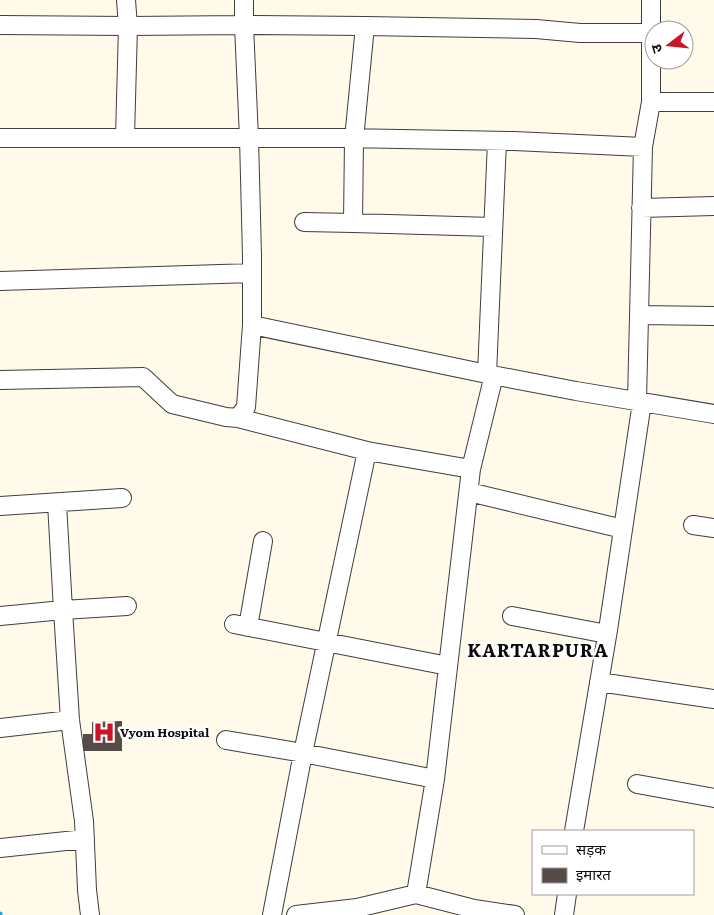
<svg xmlns="http://www.w3.org/2000/svg" width="714" height="915" font-family="Literata,'Noto Sans Devanagari',serif">
	<style>
		.lines { fill: none; stroke-linecap: round; stroke-linejoin: round }
		.stream { stroke: #279edc; stroke-width: 5 }
		.building { fill: #554b47 }
		.minor-casing { stroke: #3e3e3e; stroke-width: 20 }
		.minor { stroke: #fff; stroke-width: 18 }
		.labels { text-anchor: middle; dominant-baseline: central; stroke-width: 5; stroke-linejoin: round; paint-order: stroke }
		.poi-label { font-size: 12px; font-weight: bold; fill: #0b0b0b; stroke: #fff; text-anchor: start }
		.district-label { font-size: 18px; font-weight: bold; letter-spacing: 1px; fill: #0b0b0b; stroke: #fff }
	</style>
	<rect width="100%" height="100%" fill="#fffaea"/>
	<g class="lines">
		<path class="stream" d="M0,914V915"/>
	</g>
	<path class="building" d="M122,721V751H83V734H92V722Z"/>
	<g class="lines">
		<g class="minor-casing">
			<path id="minor" d="M244,0V25L365,26L354,139L353,223L493,227
				M0,25L128,26L125,137
				M365,26L536,29L580,33H652
				M651,102H714
				M0,138H345L514,141L643,147L651,102V0
				M641,208L714,206
				M304,222L353,223
				M0,281L252,273
				M639,315L714,316
				M252,325L487,374L497,141
				M487,374L576,391L714,414
				M0,380L143,377L172,404L226,417L238,418L246,407L252,325V256L249,138L244,25L128,26L126,0
				M637,401L643,147
				M238,418L367,451
				M469,492L623,529
				M57,503L63,610L127,606
				M0,506L122,498
				M693,525L714,528
				M0,616L63,610L70,720L84,821L87,890L90,915
				M512,616L607,634
				M234,624L448,666
				M248,627L263,541
				M599,682L714,699
				M0,728L70,720
				M226,740L303,753L435,779
				M637,784L714,798
				M574,831L608,630L642,402
				M0,848L85,839
				M416,894L474,909L475,915
				M357,908L416,894L435,779L471,469
				M474,909L515,915
				M272,915L303,753L367,451L471,469L494,375
				M296,915L357,908L358,915
				M564,915L567,894"/>
		</g>
		<use href="#minor" class="minor"/>
	</g>
	<defs>
		<g id="hospital-bare" transform="scale(1.725)"><path d="M-5-5h3v3.5h4V-5h3V5h-3V1.5h-4V5h-3Z" fill="#c91528" stroke="#fff" stroke-width="2.5" paint-order="stroke"/></g>
	</defs>
	<g fill-rule="evenodd">
		<use href="#hospital-bare" x="104" y="732"/>
	</g>
	<g class="labels">
		<g class="poi-label">
			<text x="120" y="732">Vyom Hospital</text>
		</g>
		<g class="district-label">
			<text x="538" y="649">KARTARPURA</text>
		</g>
	</g>
	<rect x="532" y="830" width="162" height="65" fill="#ffffff" stroke="#9d9d9d"/>
	<rect x="542" y="846" width="25" height="8" fill="#ffffff" stroke="#9d9d9d"/>
	<text x="576" y="855" font-size="15" fill="#0b0b0b">सड़क</text>
	<rect x="542" y="868" width="25" height="15" fill="#554b47" stroke="#9d9d9d"/>
	<text x="576" y="880" font-size="15" fill="#0b0b0b">इमारत</text>
	<g transform="translate(669 45) rotate(254)"><circle r="24" fill="#ffffff" stroke="#9d9d9d"/>
	<path d="M0-4L9 19L0 12L-9 19Z" fill="#c91528"/>
	<text y="-8" font-size="14" font-weight="bold" text-anchor="middle" fill="#0b0b0b">उ</text>
	</g>
</svg>
